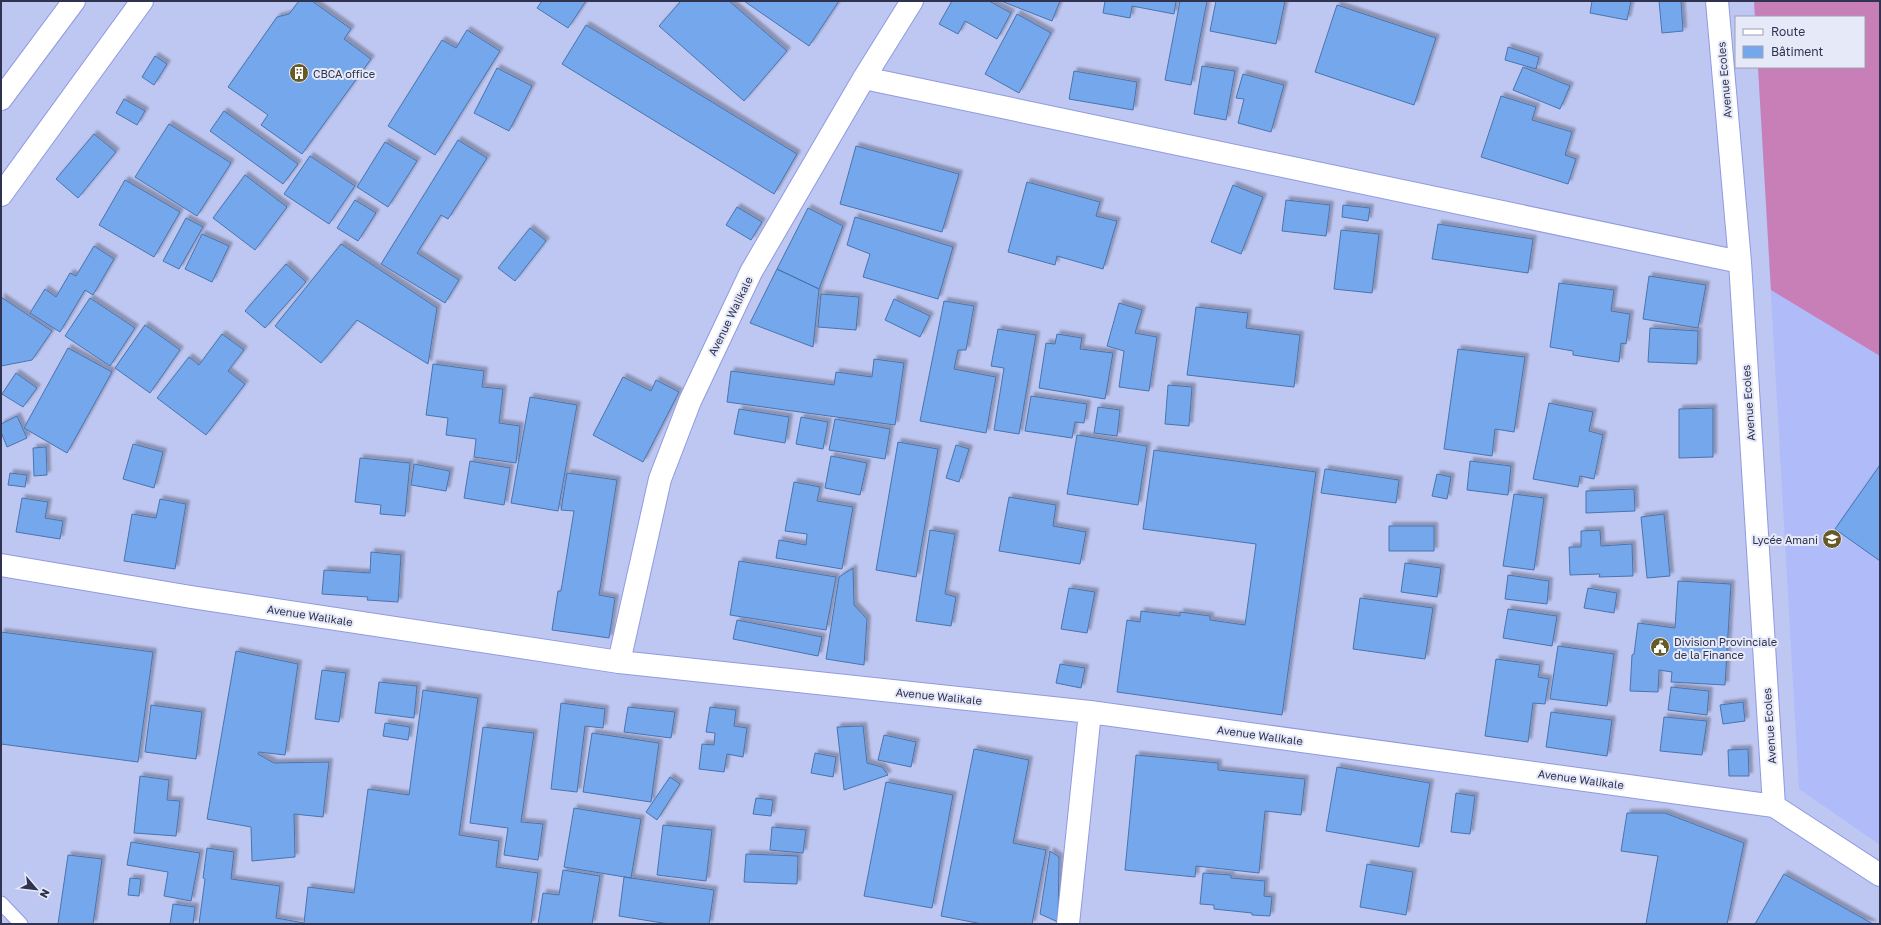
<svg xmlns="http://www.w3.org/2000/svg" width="1881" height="925" font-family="'Golos Text',sans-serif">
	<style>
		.built { fill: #b0bbfa }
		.forest { fill: #c87eb6 }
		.building { fill: #74a7ec; stroke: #4a74ae; filter: url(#shadow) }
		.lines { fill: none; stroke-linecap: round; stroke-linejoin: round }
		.lane-casing { stroke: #8f9ae0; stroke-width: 15 }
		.street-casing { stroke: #8f9ae0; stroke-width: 24 }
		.secondary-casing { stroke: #8f9ae0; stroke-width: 24 }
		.lane { stroke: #fff; stroke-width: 13 }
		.street { stroke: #fff; stroke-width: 22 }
		.secondary { stroke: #fff; stroke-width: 22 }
		.labels { text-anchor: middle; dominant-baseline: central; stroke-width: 4; stroke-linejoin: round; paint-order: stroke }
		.poi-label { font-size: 11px; fill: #2f3350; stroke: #e6e9f8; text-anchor: start }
		.street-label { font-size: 11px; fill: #2f3350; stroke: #e6e9f8 }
	</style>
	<defs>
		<filter id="shadow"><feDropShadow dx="3.5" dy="-3.5" stdDeviation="1" flood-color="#0004"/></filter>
	</defs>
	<rect width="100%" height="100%" fill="#bec7f2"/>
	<path class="built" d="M1754,1H1880V845L1799,789L1758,67H1864V17H1755Z"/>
	<path class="forest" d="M1754,1H1880V356L1771,290L1758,67H1864V17H1755Z"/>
	<path class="building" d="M299,1H312L351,29L344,39L371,59L302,154L261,125L268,115L228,87L277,17L289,14Z
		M542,1H586L568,28L537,8Z
		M681,1H729L787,51L744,101L659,26Z
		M744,1H839L809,46Z
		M952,1H989L1011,13L997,39L965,21L958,34L939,24Z
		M1001,1H1060L1052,21Z
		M1105,1H1176L1174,14L1132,6L1130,18L1103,13Z
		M1180,1H1207L1191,85L1165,80Z
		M1216,1H1285L1276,44L1210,31Z
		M1592,1H1631L1627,20L1590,13Z
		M1659,1H1681L1683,31L1662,33Z
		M1337,5L1436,38L1414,105L1315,72Z
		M1017,14L1051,33L1019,93L985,74Z
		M586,25L797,154L774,194L562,64Z
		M467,30L500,51L435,155L388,126L442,40L456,48Z
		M1508,47L1539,57L1536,69L1505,60Z
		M155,56L167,64L154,85L142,77Z
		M1202,66L1235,71L1226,120L1194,114Z
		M1523,67L1570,86L1560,109L1513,90Z
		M497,68L532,86L509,131L474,113Z
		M1074,71L1137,82L1133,110L1069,99Z
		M1243,74L1284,85L1271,132L1238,123L1244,99L1236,98Z
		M1501,96L1536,107L1532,120L1572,132L1565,155L1576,159L1568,184L1481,157Z
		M124,99L145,111L137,125L116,113Z
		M224,111L298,164L283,184L210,131Z
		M169,124L231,163L197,216L135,177Z
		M94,134L116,152L78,198L56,179Z
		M458,140L487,158L448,219L441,215L417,253L459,280L445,303L381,264Z
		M385,142L417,161L388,207L357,187Z
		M856,146L959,174L942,232L840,204Z
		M310,156L355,186L329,224L284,194Z
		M245,175L287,207L255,250L213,218Z
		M125,180L180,212L154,257L99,225Z
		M1027,182L1100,202L1096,216L1117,221L1103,269L1057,256L1055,265L1008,252Z
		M1233,185L1263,197L1241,254L1211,242Z
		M355,200L376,213L358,241L337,228Z
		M1286,200L1330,205L1326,236L1282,231Z
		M1343,205L1370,208L1368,221L1342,217Z
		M737,207L762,222L751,240L726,225Z
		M808,208L843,226L819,289L777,269Z
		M855,217L953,247L938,299L863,277L870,254L847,245Z
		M186,218L203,227L179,269L163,261Z
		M1438,224L1533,239L1528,273L1432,259Z
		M530,228L546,241L515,281L498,268Z
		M1341,230L1379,234L1372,293L1334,289Z
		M202,234L229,246L212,282L185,269Z
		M341,244L437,308L428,364L357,320L321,363L275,326Z
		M94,246L114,259L93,295L85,290L60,332L30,313L45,289L56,297L70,273L76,276Z
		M286,264L306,282L265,328L245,311Z
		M777,269L819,289L813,347L750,323Z
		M1649,276L1706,285L1698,328L1643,319Z
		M1559,283L1614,290L1611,311L1630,314L1626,344L1621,343L1619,362L1573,355V351L1550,347Z
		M821,294L859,297L856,330L818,327Z
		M1,297L52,331L32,360L1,366Z
		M90,298L135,328L110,366L65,336Z
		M894,299L930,316L920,337L885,320Z
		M944,301L974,306L966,350H958L954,369L996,377L986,433L920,421Z
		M1119,303L1142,310L1135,333L1157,337L1149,391L1119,387L1124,351L1107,346Z
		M1196,307L1248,313L1246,328L1300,335L1294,387L1187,375Z
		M145,325L180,350L150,393L115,368Z
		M1650,328L1698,331L1697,364L1648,362Z
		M998,329L1036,335L1019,434L994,430L1004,368L991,366Z
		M222,334L244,350L228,371L245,384L206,435L157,398L189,357L199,365Z
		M1057,334L1082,338L1080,349L1113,353L1105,399L1039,388L1046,343L1055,344Z
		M68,348L112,372L67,453L24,428Z
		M1458,349L1525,357L1514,432L1495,429L1492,456L1444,449Z
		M874,359L904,363L895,425L727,402L731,371L834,385L836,372L872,377Z
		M433,364L484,371L482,387L503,389L499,423L520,426L516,463L474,457L476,439L446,435L448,418L426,415Z
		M16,373L37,388L23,407L2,394Z
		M623,377L651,391L656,380L679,392L643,462L593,435Z
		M1168,385L1192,387L1189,426L1165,424Z
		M1031,396L1087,404L1084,423L1075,422L1072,438L1025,431Z
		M530,397L577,405L558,511L511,503Z
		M1549,403L1593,412L1589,431L1603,435L1594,479L1580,476L1578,487L1533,479Z
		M1098,407L1120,410L1117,436L1094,433Z
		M1713,408V457L1679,458V409Z
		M739,409L789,417L785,443L734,434Z
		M17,416L27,438L7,447L1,432V424Z
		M801,417L828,422L823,449L796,444Z
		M835,419L890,429L885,459L829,450Z
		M1077,435L1147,446L1138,505L1067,494Z
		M898,442L938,449L916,577L876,570Z
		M133,444L163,452L154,488L123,479Z
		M956,445L969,449L959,482L946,478Z
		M46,447L47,475L34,476L33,448Z
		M1154,450L1316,472L1282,715L1117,692L1127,620L1140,622L1141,611L1180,616V612L1210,616V620L1245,625L1256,544L1143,529Z
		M831,456L867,463L860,495L825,488Z
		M360,458L410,463L405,516L380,514L381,505L355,502Z
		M470,461L510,468L504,505L464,498Z
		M1470,461L1511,466L1508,495L1467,490Z
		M414,464L450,471L446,491L411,485Z
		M1880,465V561L1835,529Z
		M1325,469L1399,480L1396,503L1321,493Z
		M10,473L27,475L25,487L8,485Z
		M567,473L617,480L599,595L615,598L609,638L552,630L558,591H561L574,511L561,510Z
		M1437,474L1451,477L1447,499L1432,496Z
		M794,482L820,487L817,501L853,507L842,569L776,558L779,540L806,545L807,534L785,531Z
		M1634,489L1635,511L1586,513V491Z
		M1514,494L1544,498L1534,570L1503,566Z
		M1009,497L1056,505L1053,526L1086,532L1080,564L999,551Z
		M22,498L48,502L45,518L63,521L60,539L16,532Z
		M160,499L186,504L175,569L124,561L132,514L156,518Z
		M1664,514L1670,576L1647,578L1641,517Z
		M1389,526H1434V551H1389Z
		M930,530L955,534L945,594L956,597L951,626L916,621Z
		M1600,530L1601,546L1632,544L1633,576L1599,577L1600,574L1570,575L1569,547H1581V531Z
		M371,552L401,555L398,602L367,600L368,597L322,594L324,570L370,573Z
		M739,561L836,577L826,630L730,615Z
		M1405,563L1441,568L1437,597L1401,592Z
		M853,568L854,605L867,619L864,665L826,659L839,577Z
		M1508,575L1549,581L1547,604L1505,599Z
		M1678,581L1731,584L1725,685L1671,682L1672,672L1659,670L1658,692L1630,691L1632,655L1634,654L1638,623L1675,628Z
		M1069,588L1095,592L1087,633L1061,629Z
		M1588,588L1617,593L1614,613L1584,608Z
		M1360,598L1433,608L1425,659L1353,649Z
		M1508,609L1557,616L1552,646L1503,638Z
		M737,620L822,637L818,656L733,639Z
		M1,632L153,652L138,762L1,744Z
		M1558,646L1614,654L1607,706L1550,699Z
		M236,651L298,664L285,755L259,752L258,754L274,763L329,762L323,817L294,814L295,857L252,861L251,827L207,819Z
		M1496,659L1540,665L1538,677L1549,679L1545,704L1533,703L1528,742L1485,736Z
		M1060,664L1085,668L1081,688L1056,683Z
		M322,670L346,673L339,722L315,719Z
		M379,682L417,686L414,718L375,713Z
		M1671,687L1709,691L1707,715L1668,710Z
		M423,690L478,698L459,835L499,841L496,867L538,873L531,924H199L205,879L203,878L207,848L234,852L231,879L280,886L276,918L304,923L308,887L354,893L368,789L409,795Z
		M1743,702L1745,721L1723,724L1720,705Z
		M561,703L605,709L603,728L585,726L577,792L551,789Z
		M151,705L202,712L196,759L145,752Z
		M628,707L675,712L671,738L624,732Z
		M710,707L736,710L734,726L747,728L743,757L727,754L724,772L699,769L702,744L714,745L715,733L706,732Z
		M1551,712L1612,720L1607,756L1546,747Z
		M1664,717L1707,721L1702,755L1660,751Z
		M385,723L410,727L408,740L383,736Z
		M863,726L867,763L882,767L888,775L844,790L837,727Z
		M483,727L534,733L521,822L543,824L538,860L504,855L508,828L470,823Z
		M592,733L659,743L651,802L583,792Z
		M884,735L916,742L911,767L878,760Z
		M974,749L1029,760L1013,843L1046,850L1032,924H982L941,916Z
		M1748,749L1749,776H1729L1728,750Z
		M815,753L836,757L833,777L811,773Z
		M1136,755L1218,763V770L1305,779L1301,815L1265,811L1259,873L1196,866L1195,877L1125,870Z
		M1337,767L1430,783L1419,847L1326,831Z
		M140,776L169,780L167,800L180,801L176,836L134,833Z
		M670,777L680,784L657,820L646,812Z
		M886,782L953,795L932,908L864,896Z
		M1456,793L1475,796L1470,834L1451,832Z
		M756,798L773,800L771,816L753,814Z
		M574,808L641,819L631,878L564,867Z
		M1627,813H1665L1744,843L1727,924H1646L1658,856L1621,851Z
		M663,825L712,830L706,881L657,875Z
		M772,827L806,830L803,853L770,850Z
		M131,842L200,853L191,901L164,896L168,872L127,865Z
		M1050,851L1059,857L1058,922L1040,914Z
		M746,854L798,856L797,884L744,882Z
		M68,855L102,859L93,924H58Z
		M1367,864L1413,872L1406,915L1360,907Z
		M563,870L600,876L592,924H538L543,893L559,895Z
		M1203,873L1231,875V878L1265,881L1264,896L1272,897L1270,916L1252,915V913L1214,909V905L1200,904Z
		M1784,874L1873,924H1755Z
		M624,877L714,890L709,924H669L619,916Z
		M130,878L141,879L139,896L128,895Z
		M173,904L195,907L193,924H170Z"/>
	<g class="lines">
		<g class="lane-casing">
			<path id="lane" d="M1,903L21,924"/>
		</g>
		<g class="street-casing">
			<path id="street" d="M1717,1L1740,262L1774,806
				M864,78L1740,262
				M1,565L191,597L619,662L1090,712L1774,806L1880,875
				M619,662L660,479L690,401L751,272L864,78L912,1
				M1068,924L1090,712"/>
		</g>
		<g class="secondary-casing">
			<path id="secondary" d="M1,99L74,1
				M1,195L142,1"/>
		</g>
		<use href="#lane" class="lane"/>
		<use href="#street" class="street"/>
		<use href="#secondary" class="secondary"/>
	</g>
	<defs>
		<g id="building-disc" transform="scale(1)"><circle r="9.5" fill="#665a26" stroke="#e6e9f8"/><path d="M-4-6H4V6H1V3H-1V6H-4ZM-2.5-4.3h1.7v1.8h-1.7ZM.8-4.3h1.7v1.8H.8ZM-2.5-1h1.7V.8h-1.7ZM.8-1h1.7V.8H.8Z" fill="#fff"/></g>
		<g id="school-disc" transform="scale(1)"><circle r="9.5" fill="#665a26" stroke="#e6e9f8"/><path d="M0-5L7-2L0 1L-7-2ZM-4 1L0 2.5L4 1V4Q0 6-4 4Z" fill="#fff"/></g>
		<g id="civic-disc" transform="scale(1)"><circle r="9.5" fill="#665a26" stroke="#e6e9f8"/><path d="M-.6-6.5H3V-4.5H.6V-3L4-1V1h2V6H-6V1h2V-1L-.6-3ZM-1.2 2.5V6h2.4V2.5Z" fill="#fff"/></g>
	</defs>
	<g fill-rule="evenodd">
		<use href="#building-disc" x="299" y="73"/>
		<use href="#school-disc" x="1832" y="539"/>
		<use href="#civic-disc" x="1660" y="647"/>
	</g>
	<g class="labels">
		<g class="poi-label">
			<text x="313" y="73">CBCA office</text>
			<text x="1818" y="539" text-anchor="end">Lycée Amani</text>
			<text x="1674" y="641">Division Provinciale<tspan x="1674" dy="13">de la Finance</tspan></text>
		</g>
		<g class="street-label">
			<text transform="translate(1724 80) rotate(-95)">Avenue Ecoles</text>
			<text transform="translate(730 316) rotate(-64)">Avenue Walikale</text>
			<text transform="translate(1748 403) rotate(-94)">Avenue Ecoles</text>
			<text transform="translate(310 615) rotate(9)">Avenue Walikale</text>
			<text transform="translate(939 696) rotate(6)">Avenue Walikale</text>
			<text transform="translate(1769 726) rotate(-94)">Avenue Ecoles</text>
			<text transform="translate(1260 735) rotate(8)">Avenue Walikale</text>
			<text transform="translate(1581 779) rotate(8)">Avenue Walikale</text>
		</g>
	</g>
	<rect width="1881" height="925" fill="none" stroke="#2f3350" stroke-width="4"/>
	<rect x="1735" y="16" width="130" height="52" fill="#e6e9f8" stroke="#9da0b5"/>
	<rect x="1743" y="29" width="20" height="6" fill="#ffffff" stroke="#9da0b5"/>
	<text x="1771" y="36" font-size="12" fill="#2f3350">Route</text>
	<rect x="1743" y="46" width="20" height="12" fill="#74a7ec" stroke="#9da0b5"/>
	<text x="1771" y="56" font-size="12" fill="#2f3350">Bâtiment</text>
	<g transform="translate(36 889) rotate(118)" stroke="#e6e9f8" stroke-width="3" paint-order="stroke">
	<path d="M0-3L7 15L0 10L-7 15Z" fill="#2f3350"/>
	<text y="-6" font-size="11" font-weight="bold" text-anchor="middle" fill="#2f3350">N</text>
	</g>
</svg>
